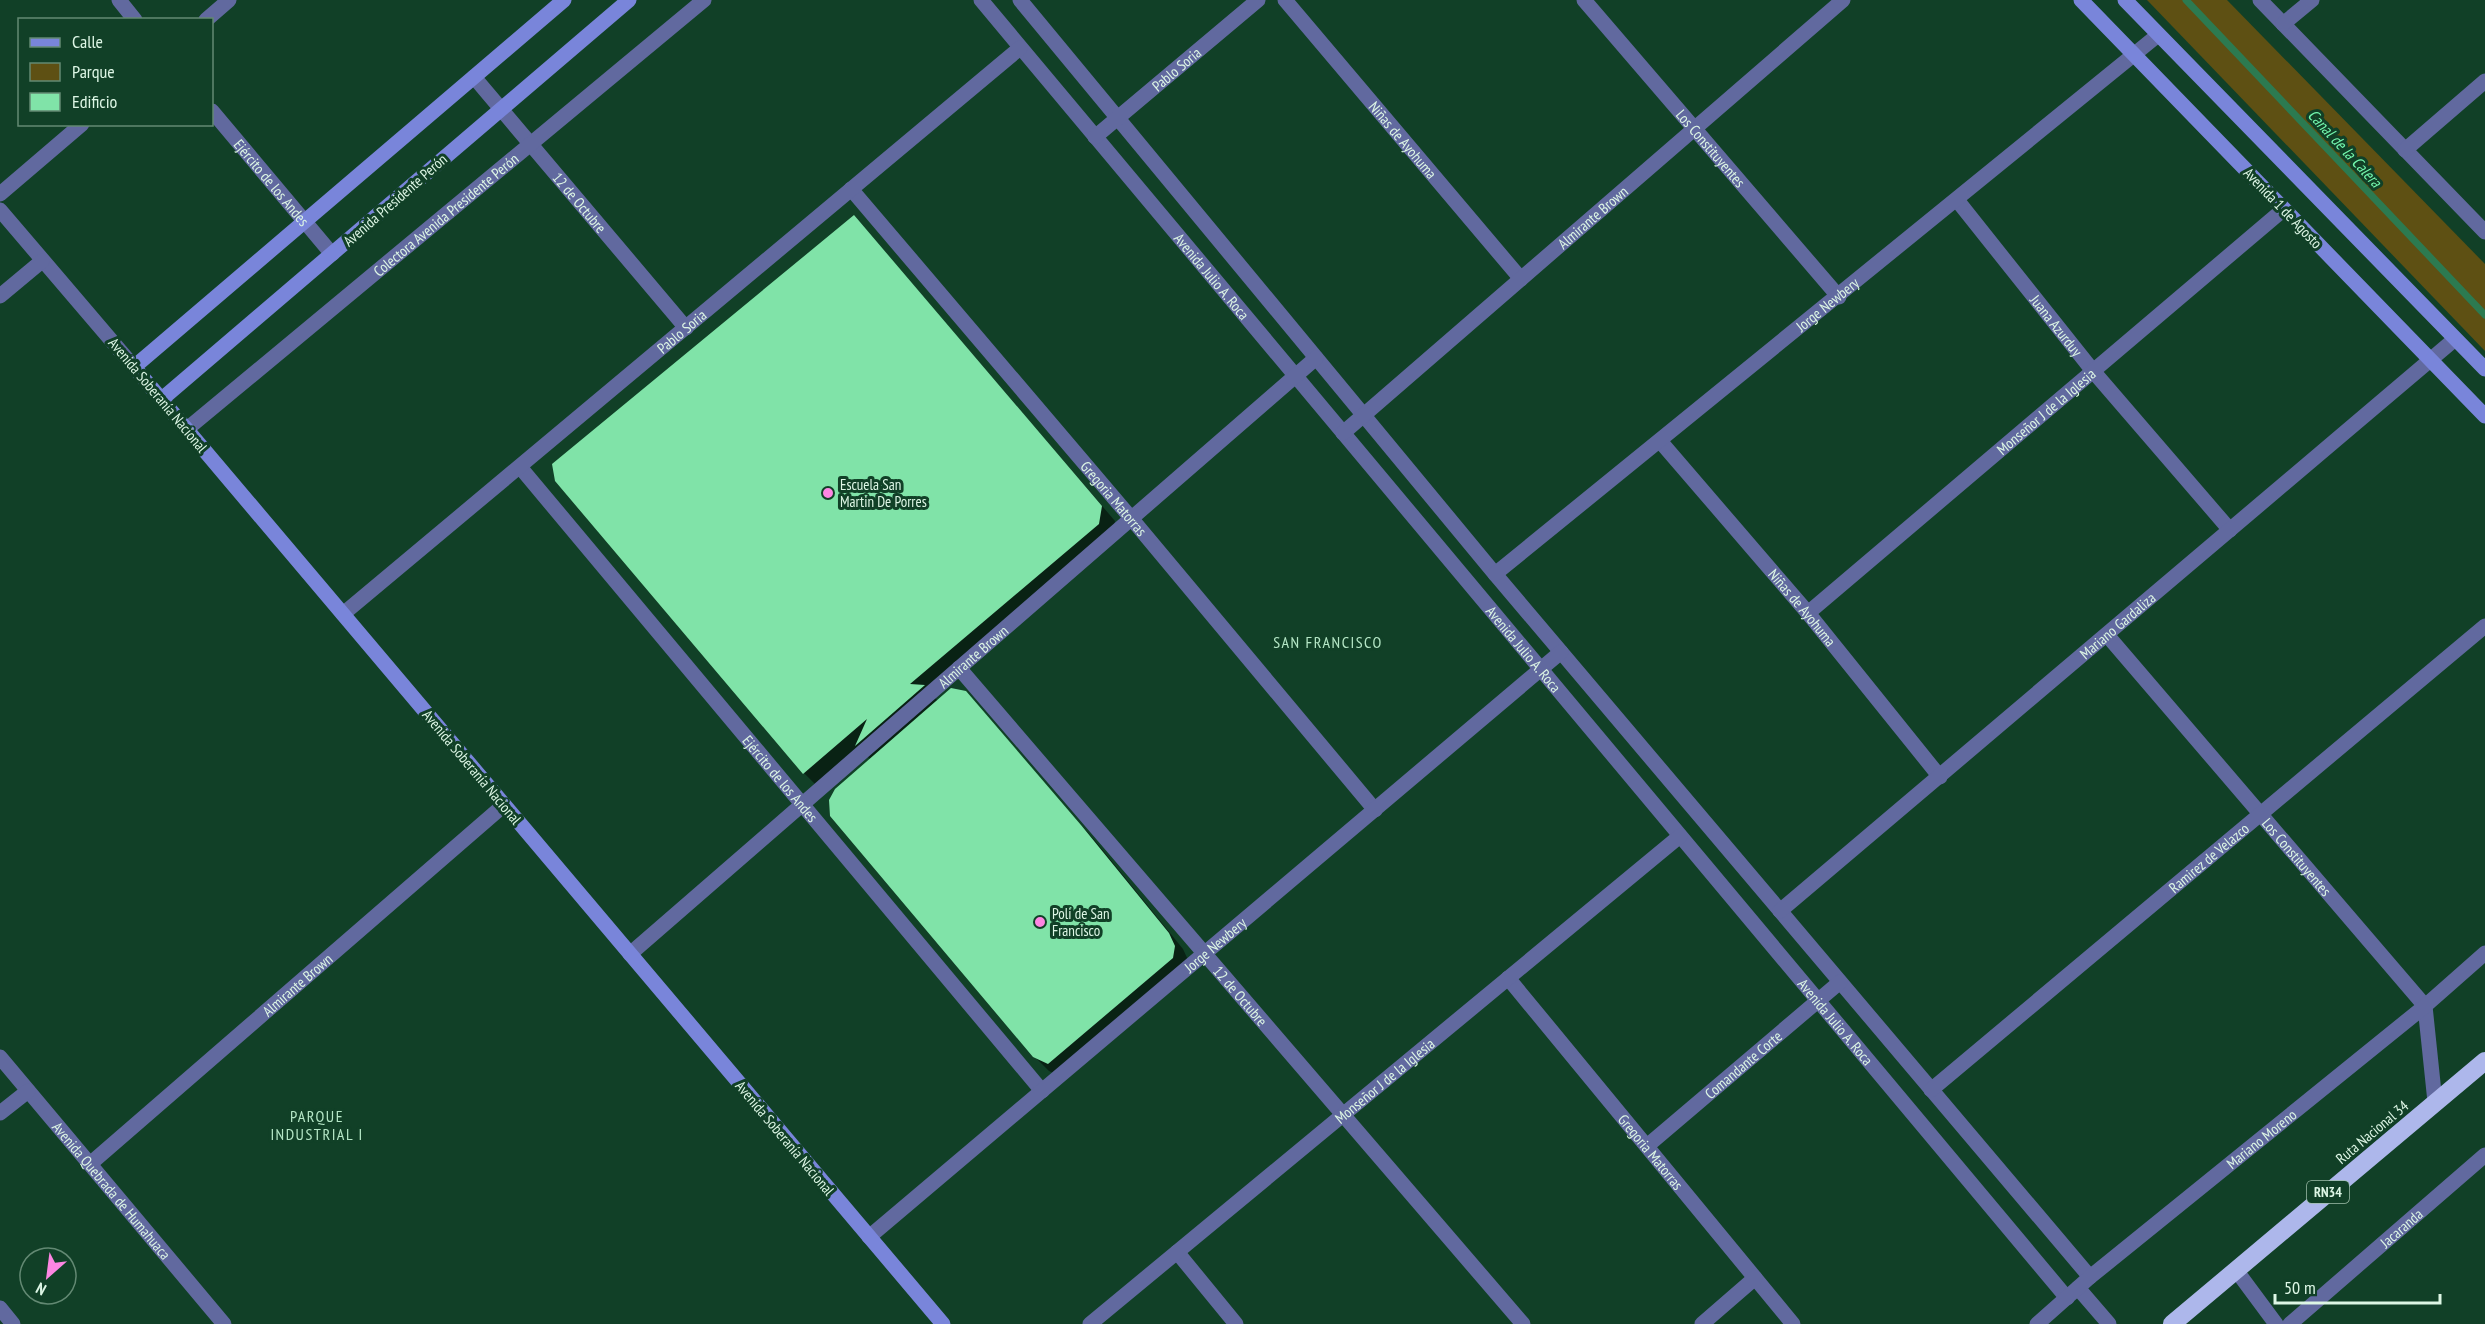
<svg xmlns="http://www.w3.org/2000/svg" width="2485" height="1324" font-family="'PT Sans Narrow',sans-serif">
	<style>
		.green { fill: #5e5013 }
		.shadow { fill: #0007 }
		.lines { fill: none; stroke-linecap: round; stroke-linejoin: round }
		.stream { stroke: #2c7a50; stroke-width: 7 }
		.building { fill: #80e3a8 }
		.street { stroke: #61699f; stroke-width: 15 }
		.secondary { stroke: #7985da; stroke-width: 15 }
		.highway { stroke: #adb7eb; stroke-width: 18 }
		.poi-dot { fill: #fd86e2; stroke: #114027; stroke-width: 2 }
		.labels { text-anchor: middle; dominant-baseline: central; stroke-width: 6; stroke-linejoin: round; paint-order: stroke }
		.shield { fill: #114027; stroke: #a0bfac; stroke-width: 1.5 }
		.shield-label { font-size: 14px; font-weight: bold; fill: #ddf6e5 }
		.street-label { font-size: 15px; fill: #ddf6e5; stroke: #114027 }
		.poi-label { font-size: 15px; fill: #ddf6e5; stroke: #114027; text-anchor: start }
		.water-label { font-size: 16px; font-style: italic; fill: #74f7ad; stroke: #114027 }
		.neighbourhood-label { font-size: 16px; letter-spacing: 1.5px; fill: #b5e7c6; stroke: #114027 }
	</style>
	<rect width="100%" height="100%" fill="#114027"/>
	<path class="green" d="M2147,0H2227L2485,264V351Z"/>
	<path class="shadow" d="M867,231L1115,521L1112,538L929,692L938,701L977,706L1096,842L1183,949L1189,962L1063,1078L1049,1071L1034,1056L871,760L861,750L817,786L804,773Z"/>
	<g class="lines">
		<path class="stream" d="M2186,0L2485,315"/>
	</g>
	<path class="building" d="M854,215L1102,506L1099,524L910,684L925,685L855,746L867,719L803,774L555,481L552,464Z
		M951,688L966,691L1081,825L1169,933L1175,946L1173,958L1048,1064L1033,1057L830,816L829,800L835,789Z"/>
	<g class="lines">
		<g class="street">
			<path d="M119,0L135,20"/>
			<path id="s1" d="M981,0L2067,1298"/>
			<path d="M1020,0L1495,574L2090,1277"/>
			<path id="s2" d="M1285,0L1521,279"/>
			<path id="s3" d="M1584,0L1839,297"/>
			<path d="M2260,0L2485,232"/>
			<path d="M206,20L229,0"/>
			<path d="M2283,24L2312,0"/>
			<path id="s4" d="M474,77L686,328"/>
			<path id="s5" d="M212,111L332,254"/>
			<path id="s6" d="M1095,137L1258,0"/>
			<path d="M2405,150L2485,81"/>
			<path id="s7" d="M851,189L1131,518L1375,810"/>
			<path d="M0,194L82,124"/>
			<path id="s8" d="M1957,200L2093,371L2230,530"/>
			<path d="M0,210L134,367"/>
			<path d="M0,296L42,261"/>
			<path id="s9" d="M187,429L704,0"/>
			<path id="s10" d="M1343,433L1843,0"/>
			<path id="s11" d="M1660,441L1808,613L1940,777"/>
			<path id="s12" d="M520,467L1042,1091"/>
			<path id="s13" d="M1495,574L2158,35"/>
			<path id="s14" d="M1808,613L2284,209"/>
			<path id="s15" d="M343,614L1020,48"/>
			<path id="s16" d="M2107,635L2425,1006L2435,1102"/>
			<path id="s17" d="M959,668L1523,1324"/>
			<path id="s18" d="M1780,911L2455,339"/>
			<path id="s19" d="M630,954L1316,358"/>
			<path id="s20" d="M1508,978L1793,1324"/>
			<path id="s21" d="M0,1057L224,1324"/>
			<path id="s22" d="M1931,1090L2485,626"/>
			<path d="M0,1113L28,1091"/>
			<path id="s23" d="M1647,1146L1840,982"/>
			<path id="s24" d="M90,1164L504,805"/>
			<path id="s25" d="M869,1237L1561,652"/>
			<path d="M1177,1252L1236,1324"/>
			<path d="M2236,1270L2276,1324"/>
			<path d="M2078,1288L2109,1324"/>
			<path d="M0,1308L13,1324"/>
			<path id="s26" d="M1090,1324L1680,836"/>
			<path d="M1702,1324L1755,1278"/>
			<path id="s27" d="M2037,1324L2090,1277L2425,1006L2485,953"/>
			<path id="s28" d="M2290,1324L2485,1155"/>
		</g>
		<path class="secondary" d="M564,0L134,367L943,1324
			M2081,0L2485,416
			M2125,0L2485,369
			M162,399L629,0"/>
		<path class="highway" d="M2172,1324L2485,1061"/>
	</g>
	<g class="poi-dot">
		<circle cx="828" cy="493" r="6"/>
		<circle cx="1040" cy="922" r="6"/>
	</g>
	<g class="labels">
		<rect class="shield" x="2307" y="1181" width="42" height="22" rx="4.5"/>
		<g class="shield-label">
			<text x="2328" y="1192">RN34</text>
		</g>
		<g class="street-label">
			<text stroke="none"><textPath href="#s6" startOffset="106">Pablo Soria</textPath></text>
			<text stroke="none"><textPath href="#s2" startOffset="183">Niñas de Ayohuma</textPath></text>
			<text stroke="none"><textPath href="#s3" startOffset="195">Los Constituyentes</textPath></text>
			<text stroke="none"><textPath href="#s5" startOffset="93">Ejército de los Andes</textPath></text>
			<text transform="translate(395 200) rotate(-41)">Avenida Presidente Perón</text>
			<text stroke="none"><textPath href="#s4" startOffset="164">12 de Octubre</textPath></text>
			<text transform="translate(2283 208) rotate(46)">Avenida 1 de Agosto</text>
			<text stroke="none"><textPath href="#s9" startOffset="336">Colectora Avenida Presidente Perón</textPath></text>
			<text stroke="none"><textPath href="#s10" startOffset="330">Almirante Brown</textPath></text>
			<text stroke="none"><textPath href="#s1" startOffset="360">Avenida Julio A. Roca</textPath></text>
			<text stroke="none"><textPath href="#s13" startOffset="428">Jorge Newbery</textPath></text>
			<text stroke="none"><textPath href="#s8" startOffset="160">Juana Azurduy</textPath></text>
			<text stroke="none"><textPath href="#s15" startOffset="441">Pablo Soria</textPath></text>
			<text transform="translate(158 395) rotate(50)">Avenida Soberanía Nacional</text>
			<text stroke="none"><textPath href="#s14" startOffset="312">Monseñor J de la Iglesia</textPath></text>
			<text stroke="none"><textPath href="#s7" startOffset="406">Gregoria Matorras</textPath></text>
			<text stroke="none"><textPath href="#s11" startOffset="219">Niñas de Ayohuma</textPath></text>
			<text stroke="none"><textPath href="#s18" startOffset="442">Mariano Gardaliza</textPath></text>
			<text stroke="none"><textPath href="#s1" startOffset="846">Avenida Julio A. Roca</textPath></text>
			<text stroke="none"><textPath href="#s19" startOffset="454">Almirante Brown</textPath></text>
			<text transform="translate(472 767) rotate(50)">Avenida Soberanía Nacional</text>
			<text stroke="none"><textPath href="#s12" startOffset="406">Ejército de los Andes</textPath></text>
			<text stroke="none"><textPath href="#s16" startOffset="292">Los Constituyentes</textPath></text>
			<text stroke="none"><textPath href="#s22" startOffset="362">Ramirez de Velazco</textPath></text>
			<text stroke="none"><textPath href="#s25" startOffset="453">Jorge Newbery</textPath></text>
			<text stroke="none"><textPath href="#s24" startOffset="274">Almirante Brown</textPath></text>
			<text stroke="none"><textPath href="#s17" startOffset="432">12 de Octubre</textPath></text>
			<text stroke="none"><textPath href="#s1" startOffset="1332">Avenida Julio A. Roca</textPath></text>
			<text stroke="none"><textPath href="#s23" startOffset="126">Comandante Corte</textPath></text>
			<text stroke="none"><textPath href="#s26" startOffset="382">Monseñor J de la Iglesia</textPath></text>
			<text transform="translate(2372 1132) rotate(-40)">Ruta Nacional 34</text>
			<text transform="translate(785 1138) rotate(50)">Avenida Soberanía Nacional</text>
			<text stroke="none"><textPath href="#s27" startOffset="291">Mariano Moreno</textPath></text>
			<text stroke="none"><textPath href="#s20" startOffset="225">Gregoria Matorras</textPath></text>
			<text stroke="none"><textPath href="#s21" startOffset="174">Avenida Quebrada de Humahuaca</textPath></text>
			<text stroke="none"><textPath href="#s28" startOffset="147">Jacaranda</textPath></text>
		</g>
		<g class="poi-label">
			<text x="840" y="484">Escuela San<tspan x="840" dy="17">Martin De Porres</tspan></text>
			<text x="1052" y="913">Poli de San<tspan x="1052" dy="17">Francisco</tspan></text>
		</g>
		<g class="water-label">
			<text transform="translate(2345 148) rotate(47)">Canal de la Calera</text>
		</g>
		<g class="neighbourhood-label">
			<text x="1328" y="642">SAN FRANCISCO</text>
			<text x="317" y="1116">PARQUE<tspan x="317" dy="18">INDUSTRIAL I</tspan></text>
		</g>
	</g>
	<rect x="18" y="18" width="195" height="108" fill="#114027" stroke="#638973" stroke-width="1.5"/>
	<rect x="30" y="38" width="30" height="9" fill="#7985da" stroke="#638973" stroke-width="1.5"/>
	<text x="72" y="48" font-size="18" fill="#ddf6e5">Calle</text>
	<rect x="30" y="63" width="30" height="18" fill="#5e5013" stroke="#638973" stroke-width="1.5"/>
	<text x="72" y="78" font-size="18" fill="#ddf6e5">Parque</text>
	<rect x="30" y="93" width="30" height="18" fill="#80e3a8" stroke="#638973" stroke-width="1.5"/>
	<text x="72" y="108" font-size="18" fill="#ddf6e5">Edificio</text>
	<g transform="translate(48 1276) rotate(208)"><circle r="28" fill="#114027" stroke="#638973" stroke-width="1.5"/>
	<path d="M0-4.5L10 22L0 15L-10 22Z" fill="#fd86e2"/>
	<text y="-9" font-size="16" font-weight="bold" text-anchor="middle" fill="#ddf6e5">N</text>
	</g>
	<path d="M2275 1294v9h165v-9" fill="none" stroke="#ddf6e5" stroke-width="3"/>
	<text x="2284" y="1294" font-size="18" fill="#ddf6e5" stroke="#114027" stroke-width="4.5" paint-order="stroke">50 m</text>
</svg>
